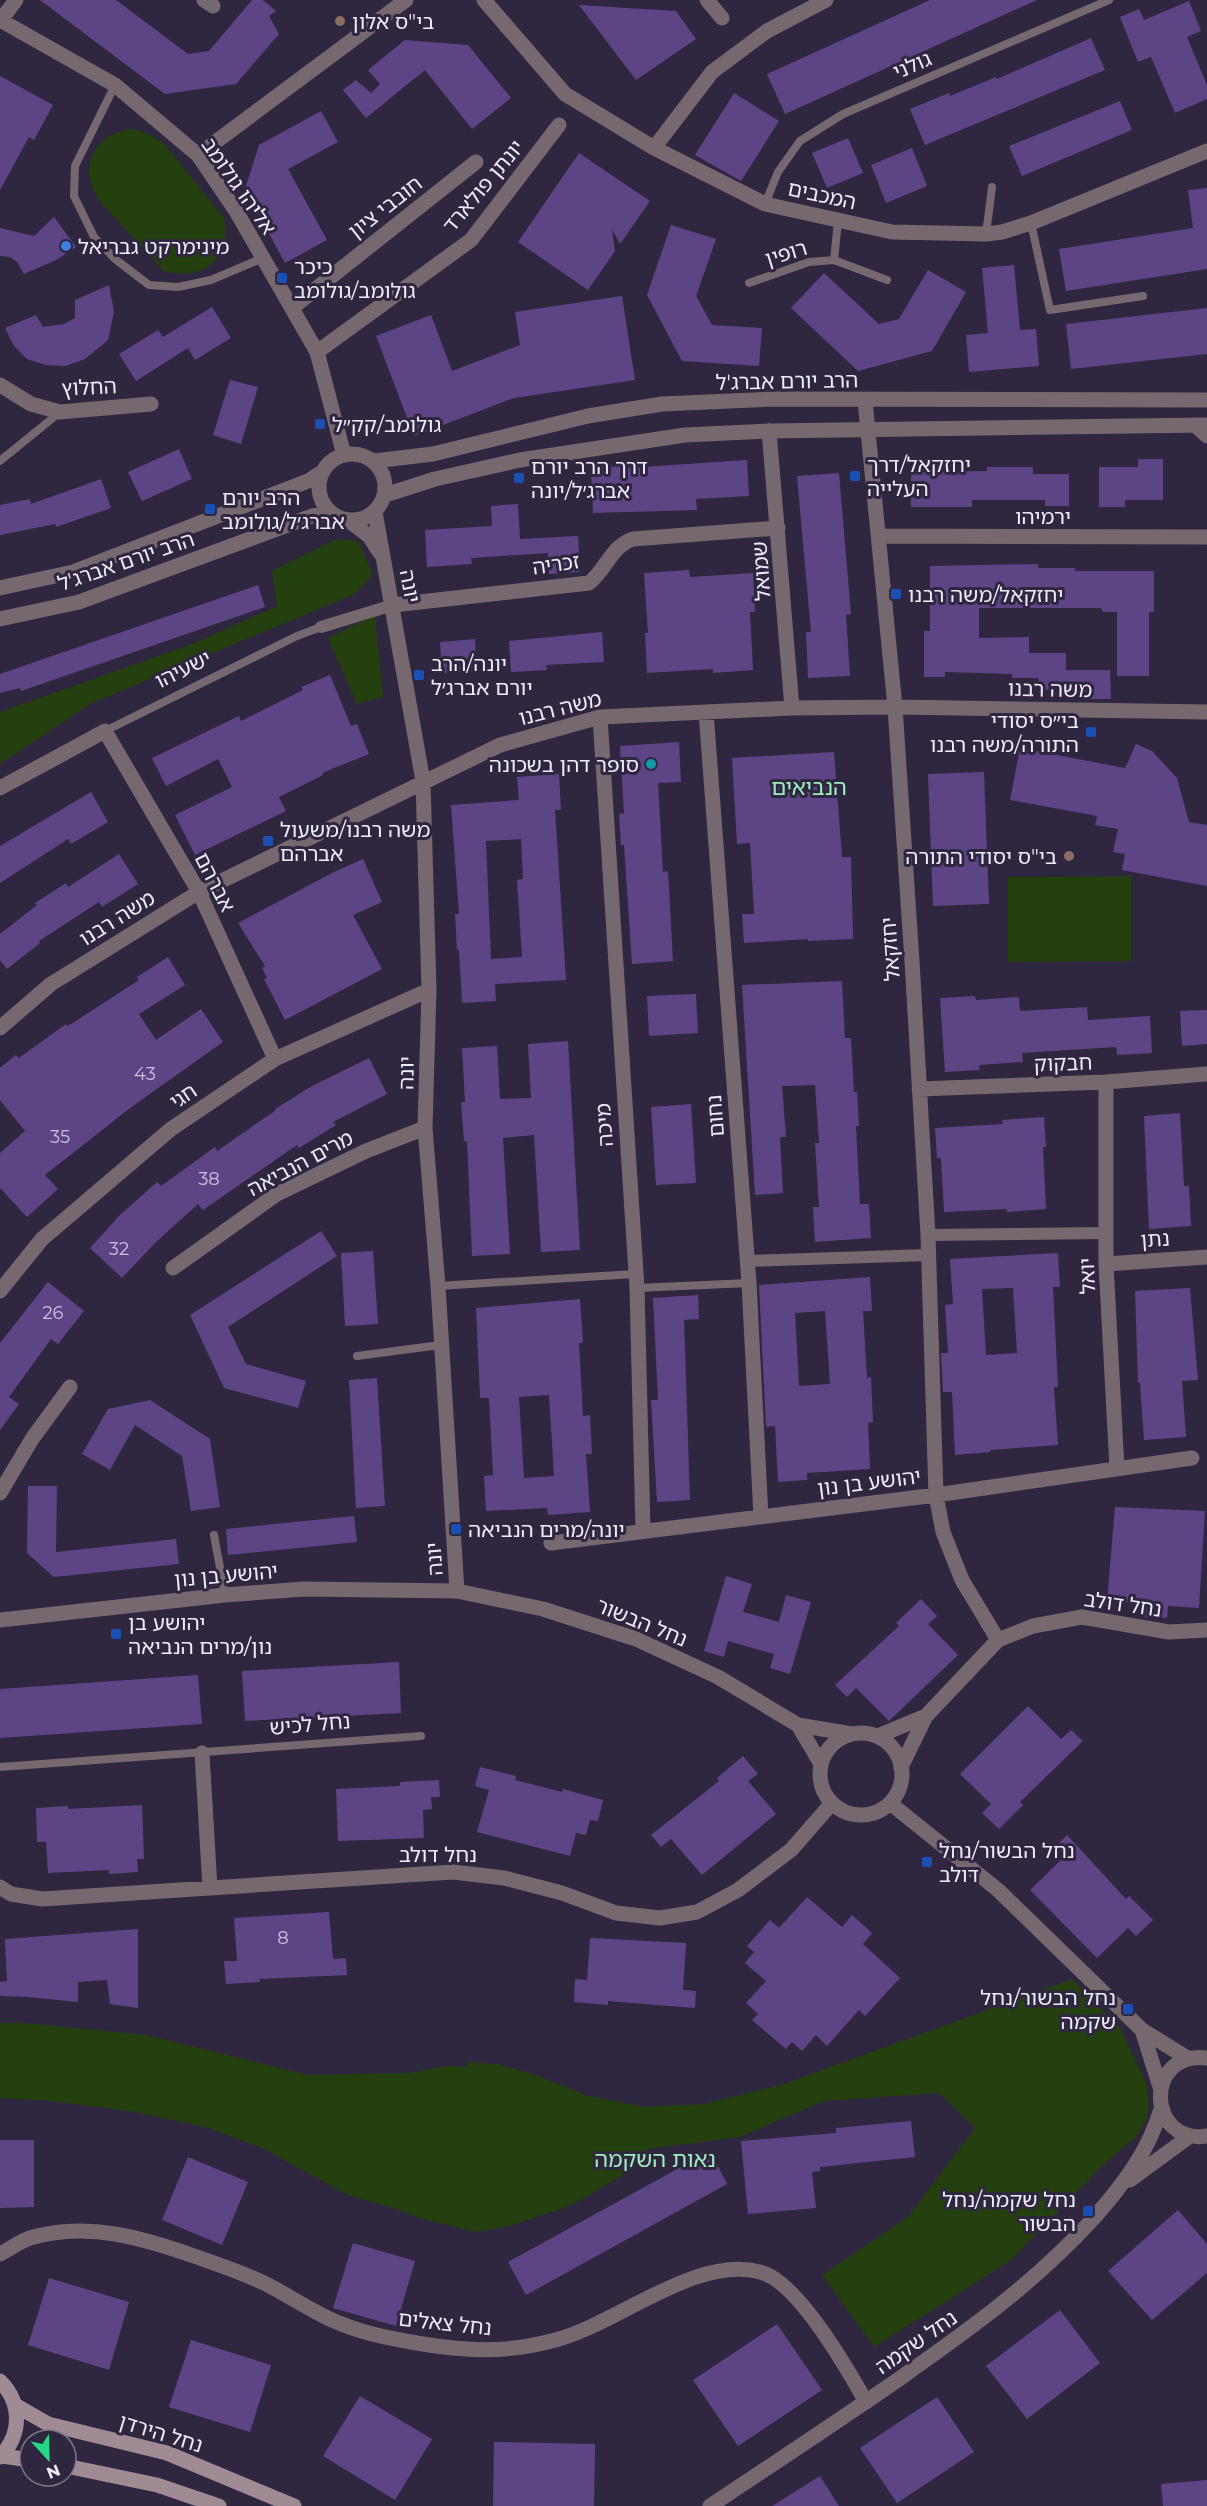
<svg xmlns="http://www.w3.org/2000/svg" width="1207" height="2506" font-family="Montserrat,'Noto Sans Hebrew',sans-serif">
	<style>
		.green { fill: #23400e }
		.building { fill: #5d4585; fill-rule: evenodd }
		.lines { fill: none; stroke-linecap: round; stroke-linejoin: round }
		.service { stroke: #76686f; stroke-width: 8 }
		.pedestrian { stroke: #76686f; stroke-width: 12 }
		.minor { stroke: #76686f; stroke-width: 15 }
		.tertiary { stroke: #76686f; stroke-width: 15 }
		.secondary { stroke: #a08a94; stroke-width: 15 }
		.education-dot { fill: #8d6e63; stroke: #2f273f; stroke-width: 2 }
		.shop-dot { fill: #3f7fe0; stroke: #2f273f; stroke-width: 2 }
		.transit-dot { fill: #1a4fb4; stroke: #2f273f; stroke-width: 2 }
		.culture-dot { fill: #0f9aa8; stroke: #2f273f; stroke-width: 2 }
		.labels { text-anchor: middle; dominant-baseline: central; stroke-width: 6; stroke-linejoin: round; paint-order: stroke }
		.number-label { font-size: 18px; fill: #cac1de }
		.poi-label { font-size: 21px; fill: #efeafb; stroke: #2f273f; text-anchor: start }
		.street-label { font-size: 21px; fill: #efeafb; stroke: #2f273f }
		.neighbourhood-label { font-size: 22px; fill: #a0ecbd; stroke: #2f273f }
	</style>
	<rect width="100%" height="100%" fill="#2f273f"/>
	<path class="green" d="M130,129C145,131 155,136 166,146L224,218C231,259 203,282 164,271L101,203C78,170 90,137 130,129Z
		M337,539L358,541L373,575L355,594L90,704L0,764V712L192,644L277,606L272,571Z
		M375,615L383,697L357,704L328,638Z
		M1131,876V961L1008,962V877Z
		M1072,1979L1120,2028L1146,2082L1149,2104L1146,2120L1137,2136L1103,2165L1010,2261L874,2347L822,2275L908,2217L975,2128L939,2093L824,2101L740,2137L648,2149L645,2162L581,2200L558,2210L510,2226L476,2232L416,2217L394,2208L350,2196L262,2148L209,2128L136,2112L51,2101L0,2098V2023H25L146,2035L309,2075L409,2073L446,2066L468,2067V2062L497,2064L536,2075L588,2096L645,2107L703,2104L781,2085Z"/>
	<path class="building" d="M40,0H116L188,54L209,51L252,0H263L276,11L269,16L279,34L236,84L165,94Z
		M930,0H1037L785,114L767,74Z
		M1189,1L1201,31L1187,37L1207,85V99L1175,113L1151,57L1138,62L1120,17L1139,9L1144,20Z
		M579,5L676,11L696,39L636,80Z
		M1091,38L1105,70L925,145L910,109L949,93L950,96L996,77L997,79Z
		M405,40L468,45L511,98L472,129L425,70L366,118L343,90L356,80L371,93L380,84L368,70Z
		M0,76L53,105L34,140L29,137L0,190Z
		M734,93L779,121L741,181L695,155Z
		M1120,101L1132,130L1022,176L1009,146Z
		M321,111L338,142L288,169L327,240L285,263L245,189L259,145Z
		M848,138L863,173L827,188L812,153Z
		M912,148L927,186L886,203L871,165Z
		M579,153L650,201L620,244L612,229L615,251L588,290L518,242Z
		M1207,188V269L1066,291L1059,249L1193,228L1188,190Z
		M54,217L76,247L56,260L24,274L17,262L10,257L0,256V228L34,236Z
		M671,225L716,239L696,296L712,325L762,328L759,366L682,361L647,295Z
		M1014,265L1020,330L1036,329L1039,366L969,372L966,335L988,333L982,268Z
		M928,270L966,292L932,351L858,371L791,308L824,273L879,324L899,319Z
		M109,285L114,312L108,340L85,359L66,366L46,365L27,359L14,346L5,328L36,315L43,327L64,324L75,318V300Z
		M622,296L635,380L514,398L414,436L376,336L431,315L452,371L520,345L515,312Z
		M212,307L231,338L195,360L188,348L136,381L119,354L158,330L163,337Z
		M1207,308V354L1071,369L1066,324Z
		M230,380L258,387L241,444L213,435Z
		M179,449L192,479L142,501L128,472Z
		M1138,459H1163V500H1125V507H1099V467H1138Z
		M747,460L749,496L696,499L697,510L593,513L591,468L627,466V468Z
		M987,467H1033V474H1069V506H1045V500H972V507H911V472L987,471Z
		M839,473L851,614L846,615L850,676L808,678L806,632H811L797,476Z
		M101,479L111,508L56,527L55,524L0,535V505L30,499L31,504Z
		M518,504L520,539L578,536L580,572L549,574L548,553L471,558L472,564L427,567L425,530L492,526L491,506Z
		M1038,564V568H1075V571H1154V612H1149V676H1117V612H1103L1101,608H979V638L1029,637V653H1066V670H1110L1111,699H1080V689L1038,690V678H1012V674L945,672V677H924V631H930V566Z
		M689,570L690,577L753,573L755,612H750L753,670L713,673V669L647,673L645,633H648L644,573Z
		M258,585L265,607L21,691L20,688L0,693V674Z
		M602,632L604,662L546,665L547,670L511,672L509,641Z
		M475,639L477,671L442,673L440,642Z
		M330,675L351,726L357,724L369,754L322,773L323,775L279,797L286,811L195,855L175,815L232,787L218,759L166,786L152,758L239,716L241,721L303,690L301,687Z
		M679,742L681,782L658,783L663,872L668,871L673,961L632,964L624,845H621L619,814L624,813L620,746Z
		M1136,744L1152,751L1177,778L1189,822L1207,825V886L1122,870L1125,854L1113,852L1118,829L1095,825L1097,816L1010,800L1020,748L1125,768Z
		M834,752L842,857H851L853,939L808,941V939L744,943L742,914H754L750,843L737,844L732,758Z
		M984,772L989,904L933,906L928,774Z
		M559,774L561,810H555L566,980L495,984L496,1001L462,1003L459,950H457L455,914H459L451,805L519,800L517,777ZM521,839L523,879L517,880L522,957L491,959L486,841Z
		M91,792L108,822L71,844L68,839L0,883V846Z
		M119,854L138,884L102,907L99,902L39,941L40,943L7,969L0,960V934L37,905L35,903L66,883L68,887Z
		M363,859L382,902L353,915L382,969L285,1020L264,979L267,978L262,968L265,966L238,923L334,872Z
		M168,957L185,985L139,1014L156,1040L201,1009L223,1042L130,1108L45,1175L58,1189L27,1217L0,1188V1153L25,1131L0,1100V1068L16,1055L19,1058L66,1024L68,1026L139,980L137,977Z
		M842,981L845,1038H851L854,1092H857L859,1126H856L860,1204H869L871,1238L815,1242L813,1207H819L815,1143H819L815,1085L782,1086L786,1137H780L783,1193L755,1195L742,985Z
		M696,994L698,1033L649,1036L647,996Z
		M975,996L976,1000L1019,997L1020,1011L1087,1007L1088,1020L1150,1016L1152,1053L1117,1055L1116,1047L1022,1053L1023,1062L979,1065L980,1070L945,1072L940,998Z
		M1207,1010V1044L1182,1046L1180,1011Z
		M568,1041L580,1250L541,1252L534,1135L503,1138L510,1254L472,1256L467,1141H464L461,1102H465L462,1048L497,1046L500,1099L531,1098L528,1044Z
		M369,1058L387,1094L333,1122L336,1125L299,1148L297,1145L203,1210L198,1204L155,1243L122,1278L90,1248L119,1216L157,1182L161,1186L215,1147L217,1151L276,1110L275,1109L312,1086Z
		M691,1104L696,1183L656,1185L651,1107Z
		M1180,1113L1184,1186H1189L1191,1226L1149,1229L1144,1116Z
		M1044,1117L1046,1147H1043L1046,1209L1007,1212V1209L944,1212L941,1158H937L935,1128L1003,1124L1002,1120Z
		M321,1231L337,1256L228,1327L246,1364L306,1381L298,1408L224,1388L190,1315Z
		M373,1251L378,1324L345,1326L341,1253Z
		M1058,1253L1060,1287H1053L1058,1387H1054L1058,1445L990,1450L991,1452L955,1455L952,1392H943L941,1353H948L945,1305L953,1304L950,1259ZM1013,1288L1017,1353L986,1355L982,1289Z
		M870,1277L872,1311H863L867,1378L871,1377L873,1422L868,1423L870,1469L807,1473V1480L778,1482L775,1426L766,1427L759,1285ZM825,1311L830,1384L799,1386L795,1313Z
		M48,1282L84,1311L58,1344L51,1339L9,1397L19,1404L0,1430V1343Z
		M1190,1288L1198,1380L1182,1381L1186,1437L1144,1440L1140,1383H1138L1135,1291Z
		M698,1295L699,1319L684,1320L690,1500L657,1502L651,1400H658L653,1298Z
		M580,1299L583,1343H579L583,1416L590,1415L592,1454H586L590,1512L548,1515L547,1508L486,1511L484,1476L493,1475L489,1398H480L476,1308ZM549,1395L554,1476L524,1478L519,1397Z
		M377,1378L385,1506L356,1508L349,1380Z
		M150,1400L210,1439L220,1507L191,1511L182,1456L135,1425L110,1470L82,1454L108,1409Z
		M28,1486H57L56,1552L176,1539L179,1564L54,1577L27,1553Z
		M1115,1507L1205,1511L1199,1608L1168,1606L1167,1618L1141,1617L1142,1603L1107,1601Z
		M354,1516L357,1542L228,1555L226,1529Z
		M726,1576L752,1584L743,1612L779,1622L786,1595L811,1602L790,1674L770,1668L774,1654L728,1641L724,1657L704,1651Z
		M921,1599L937,1616L928,1624L958,1655L889,1721L856,1688L847,1697L835,1685L899,1626L896,1623Z
		M399,1662L401,1713L245,1721L242,1671Z
		M198,1675L202,1724L0,1738V1689Z
		M1028,1706L1061,1739L1071,1730L1083,1741L1020,1802L1023,1805L999,1829L982,1813L991,1804L960,1774Z
		M743,1756L758,1774L748,1781L776,1814L702,1875L671,1839L661,1847L651,1835L719,1781L717,1778Z
		M480,1767L516,1776L515,1780L562,1792L563,1789L603,1800L598,1821L590,1820L586,1835L576,1833L570,1856L477,1832L489,1790L475,1786Z
		M439,1780L440,1797H431L432,1809L423,1810L424,1838L338,1841L336,1789L400,1786V1782Z
		M142,1805L144,1859H137L138,1872L109,1874V1870L48,1873L46,1842H37L36,1808L68,1806V1809Z
		M1067,1835L1126,1899L1129,1896L1153,1920L1136,1936L1128,1928L1097,1958L1030,1890L1064,1857L1055,1847Z
		M807,1897L842,1927L852,1915L872,1933L863,1944L900,1978L865,2016L859,2010L827,2046L816,2035L802,2051L792,2042L786,2049L752,2020L758,2014L746,2003L766,1981L745,1963L754,1952L747,1946L770,1920L779,1928Z
		M329,1912L333,1959L346,1958L347,1975L259,1979L260,1982L226,1984L224,1961H237L234,1918Z
		M138,1929V2008L110,2004L107,1980L78,1982V2002L28,1997L0,1996V1982L7,1981L5,1939Z
		M590,1938L686,1943L683,1990L696,1991L695,2008L608,2001V2005L574,2002L575,1979L587,1980Z
		M911,2121L915,2157L820,2167V2171L812,2172L816,2208L748,2214L741,2141L836,2133V2128Z
		M0,2140H34V2207L0,2208Z
		M710,2151L727,2184L526,2295L508,2262Z
		M188,2157L248,2182L222,2245L162,2220Z
		M1178,2210L1207,2244V2273L1152,2320L1108,2271Z
		M353,2243L415,2261L396,2326L333,2308Z
		M49,2278L129,2302L109,2370L28,2345Z
		M1060,2310L1100,2363L1027,2419L986,2366Z
		M777,2324L822,2390L738,2446L693,2380Z
		M191,2340L271,2365L250,2432L169,2407Z
		M360,2396L432,2439L395,2500L323,2456Z
		M937,2397L974,2452L897,2503L860,2448Z
		M494,2442L595,2444L594,2506H493Z
		M820,2476L839,2506H772Z
		M1207,2480V2506H1163L1161,2484Z"/>
	<g class="lines">
		<path class="service" d="M115,85L75,166L74,196L94,237L115,259L149,285L178,287L211,280L263,258
			M765,204L778,172L800,141L843,114L1109,0
			M1031,223L1050,310L1143,296
			M986,234L992,187
			M834,260L838,221
			M749,283L809,262L834,260L887,280
			M0,461L59,413
			M105,731L297,636L321,627
			M438,1286L635,1274
			M637,1288L749,1283
			M357,1356L440,1345
			M214,1535L225,1595
			M0,1767L421,1736"/>
		<path class="pedestrian" d="M321,627L393,605
			M928,1235L1107,1233
			M747,1261L928,1255"/>
		<path class="minor" d="M204,0L213,6
			M484,0L565,94L654,148L765,204L892,232L986,234L1002,232L1031,223L1207,151
			M707,0L722,18
			M0,20L115,85L198,155L236,211L317,352L344,455
			M1,20L16,0
			M654,148L712,72L767,31L826,0
			M198,155L406,0
			M293,307L476,162
			M317,352L471,240L559,125
			M0,385L31,404L60,412L151,404
			M865,401L895,707L912,961L928,1235L936,1495L943,1532L962,1580L998,1640
			M1195,425L1207,436
			M769,431L792,708
			M375,512L423,781L429,990L425,1128L438,1286L457,1591
			M348,520L369,536L380,553
			M879,536L1207,537
			M393,605L589,583C607,569 610,547 633,539L778,528
			M706,712L749,1283L761,1517
			M600,717L637,1288L643,1530
			M0,788L105,731L199,892L275,1059
			M0,1028L51,984L199,892L500,745L600,717L792,708L895,707L1207,712
			M1106,1082V1264L1117,1468
			M919,1089L1106,1082L1207,1074
			M1106,1264L1207,1257
			M173,1268L277,1194L366,1151L425,1128
			M0,1291L42,1239L171,1129L275,1059L429,990
			M0,1493L32,1439L70,1387
			M551,1543L936,1495L1192,1458
			M878,1736L926,1716
			M202,1753L210,1888
			M901,1767L926,1716L998,1640L1033,1626L1082,1617L1169,1632L1207,1630
			M0,1887L11,1894L42,1899L453,1872L504,1878L562,1893L616,1913L660,1918L697,1912L738,1890L791,1850L832,1803
			M0,2254C10,2249 20,2241 30,2238C88,2221 143,2238 197,2257C220,2265 244,2273 266,2284C290,2296 314,2313 339,2323C368,2335 398,2340 429,2345C476,2352 513,2352 559,2339C619,2322 697,2255 760,2272C797,2281 847,2368 866,2402"/>
		<path class="tertiary" d="M319 487a33 33 0 1 1 66 0a33 33 0 1 1-66 0Z
			M374,461L433,454L588,416L662,404L776,399L1207,400
			M385,495L435,479L520,460L685,435L769,431L1207,425
			M0,588L73,572L308,481L322,472
			M0,619L79,602L312,516L332,513
			M0,1620L225,1595L304,1589L457,1591L543,1609L636,1639L718,1677L798,1725L852,1734
			M798,1725L821,1764
			M820 1774a41 41 0 1 1 82 0a41 41 0 1 1-82 0Z
			M890,1803L998,1890L1142,2030L1189,2059
			M1142,2030L1160,2087
			M1207,2058C1143,2051 1147,2145 1207,2136
			M1130,2180L1190,2136
			M710,2506C773,2464 837,2422 899,2379C970,2329 1033,2284 1092,2220C1122,2186 1148,2153 1161,2109"/>
		<path class="secondary" d="M0,2381C22,2403 22,2434 0,2457
			M15,2405L48,2424L167,2453L294,2506
			M2,2456L30,2460
			M66,2466L157,2485L219,2506"/>
	</g>
	<g class="education-dot">
		<circle cx="340" cy="21" r="6"/>
		<circle cx="1069" cy="856" r="6"/>
	</g>
	<circle class="shop-dot" cx="66" cy="246" r="6"/>
	<g class="transit-dot">
		<rect x="276" y="272" width="12" height="12" rx="3"/>
		<rect x="314" y="418" width="12" height="12" rx="3"/>
		<rect x="849" y="470" width="12" height="12" rx="3"/>
		<rect x="513" y="472" width="12" height="12" rx="3"/>
		<rect x="204" y="503" width="12" height="12" rx="3"/>
		<rect x="890" y="588" width="12" height="12" rx="3"/>
		<rect x="413" y="669" width="12" height="12" rx="3"/>
		<rect x="1085" y="726" width="12" height="12" rx="3"/>
		<rect x="262" y="835" width="12" height="12" rx="3"/>
		<rect x="450" y="1523" width="12" height="12" rx="3"/>
		<rect x="110" y="1628" width="12" height="12" rx="3"/>
		<rect x="921" y="1856" width="12" height="12" rx="3"/>
		<rect x="1122" y="2003" width="12" height="12" rx="3"/>
		<rect x="1082" y="2205" width="12" height="12" rx="3"/>
	</g>
	<circle class="culture-dot" cx="651" cy="764" r="6"/>
	<g class="labels">
		<g class="number-label">
			<text x="145" y="1074">43</text>
			<text x="60" y="1137">35</text>
			<text x="209" y="1179">38</text>
			<text x="119" y="1249">32</text>
			<text x="53" y="1313">26</text>
			<text x="283" y="1938">8</text>
		</g>
		<g class="poi-label">
			<text x="352" y="21">בי"ס אלון</text>
			<text x="78" y="246">מינימרקט גבריאל</text>
			<text x="294" y="266">כיכר<tspan x="294" dy="24">גולומב/גולומב</tspan></text>
			<text x="332" y="424">גולומב/קק״ל</text>
			<text x="867" y="464">יחזקאל/דרך<tspan x="867" dy="24">העלייה</tspan></text>
			<text x="531" y="466">דרך הרב יורם<tspan x="531" dy="24">אברג׳ל/יונה</tspan></text>
			<text x="222" y="497">הרב יורם<tspan x="222" dy="24">אברג׳ל/גולומב</tspan></text>
			<text x="908" y="594">יחזקאל/משה רבנו</text>
			<text x="431" y="663">יונה/הרב<tspan x="431" dy="24">יורם אברג׳ל</tspan></text>
			<text x="1079" y="720" text-anchor="end">בי״ס יסודי<tspan x="1079" dy="24">התורה/משה רבנו</tspan></text>
			<text x="639" y="764" text-anchor="end">סופר דהן בשכונה</text>
			<text x="280" y="829">משה רבנו/משעול<tspan x="280" dy="24">אברהם</tspan></text>
			<text x="1057" y="856" text-anchor="end">בי"ס יסודי התורה</text>
			<text x="468" y="1529">יונה/מרים הנביאה</text>
			<text x="128" y="1622">יהושע בן<tspan x="128" dy="24">נון/מרים הנביאה</tspan></text>
			<text x="939" y="1850">נחל הבשור/נחל<tspan x="939" dy="24">דולב</tspan></text>
			<text x="1116" y="1997" text-anchor="end">נחל הבשור/נחל<tspan x="1116" dy="24">שקמה</tspan></text>
			<text x="1076" y="2199" text-anchor="end">נחל שקמה/נחל<tspan x="1076" dy="24">הבשור</tspan></text>
		</g>
		<g class="street-label">
			<text transform="translate(912 65) rotate(-23)">גולני</text>
			<text transform="translate(239 186) rotate(55)">אליהו גולומב</text>
			<text transform="translate(483 186) rotate(-50)">יונתן פולארד</text>
			<text transform="translate(822 195) rotate(12)">המכבים</text>
			<text transform="translate(385 207) rotate(-38)">חובבי ציון</text>
			<text transform="translate(786 253) rotate(-17)">רופין</text>
			<text transform="translate(787 381) rotate(-1)">הרב יורם אברג'ל</text>
			<text transform="translate(89 387) rotate(-3)">החלוץ</text>
			<text x="1043" y="516">ירמיהו</text>
			<text transform="translate(126 561) rotate(-19)">הרב יורם אברג'ל</text>
			<text transform="translate(556 564) rotate(-8)">זכריה</text>
			<text transform="translate(761 571) rotate(-94)">שמואל</text>
			<text transform="translate(410 586) rotate(79)">יונה</text>
			<text transform="translate(183 669) rotate(-26)">ישעיהו</text>
			<text transform="translate(1050 689) rotate(1)">משה רבנו</text>
			<text transform="translate(560 708) rotate(-14)">משה רבנו</text>
			<text transform="translate(215 882) rotate(63)">אברהם</text>
			<text transform="translate(117 918) rotate(-32)">משה רבנו</text>
			<text transform="translate(890 949) rotate(-94)">יחזקאל</text>
			<text transform="translate(1063 1063) rotate(-2)">חבקוק</text>
			<text transform="translate(406 1073) rotate(-89)">יונה</text>
			<text transform="translate(183 1096) rotate(-34)">חגי</text>
			<text transform="translate(715 1116) rotate(-94)">נחום</text>
			<text transform="translate(604 1125) rotate(-94)">מיכה</text>
			<text transform="translate(300 1163) rotate(-28)">מרים הנביאה</text>
			<text transform="translate(1155 1239) rotate(-4)">נתן</text>
			<text transform="translate(1087 1276) rotate(-92)">יואל</text>
			<text transform="translate(869 1482) rotate(-7)">יהושע בן נון</text>
			<text transform="translate(434 1559) rotate(-94)">יונה</text>
			<text transform="translate(226 1575) rotate(-5)">יהושע בן נון</text>
			<text transform="translate(1123 1604) rotate(8)">נחל דולב</text>
			<text transform="translate(642 1622) rotate(22)">נחל הבשור</text>
			<text transform="translate(310 1724) rotate(-5)">נחל לכיש</text>
			<text x="438" y="1854">נחל דולב</text>
			<text transform="translate(445 2323) rotate(6)">נחל צאלים</text>
			<text transform="translate(916 2342) rotate(-35)">נחל שקמה</text>
			<text transform="translate(161 2433) rotate(17)">נחל הירדן</text>
		</g>
		<g class="neighbourhood-label">
			<text x="809" y="787">הנביאים</text>
			<text x="655" y="2159">נאות השקמה</text>
		</g>
	</g>
	<g transform="translate(48 2458) rotate(158)"><circle r="28" fill="#2f273f" stroke="#7c758a" stroke-width="1.5"/>
	<path d="M0-4.5L10 22L0 15L-10 22Z" fill="#25d886"/>
	<text y="-9" font-size="16" font-weight="bold" text-anchor="middle" fill="#efeafb">N</text>
	</g>
</svg>
